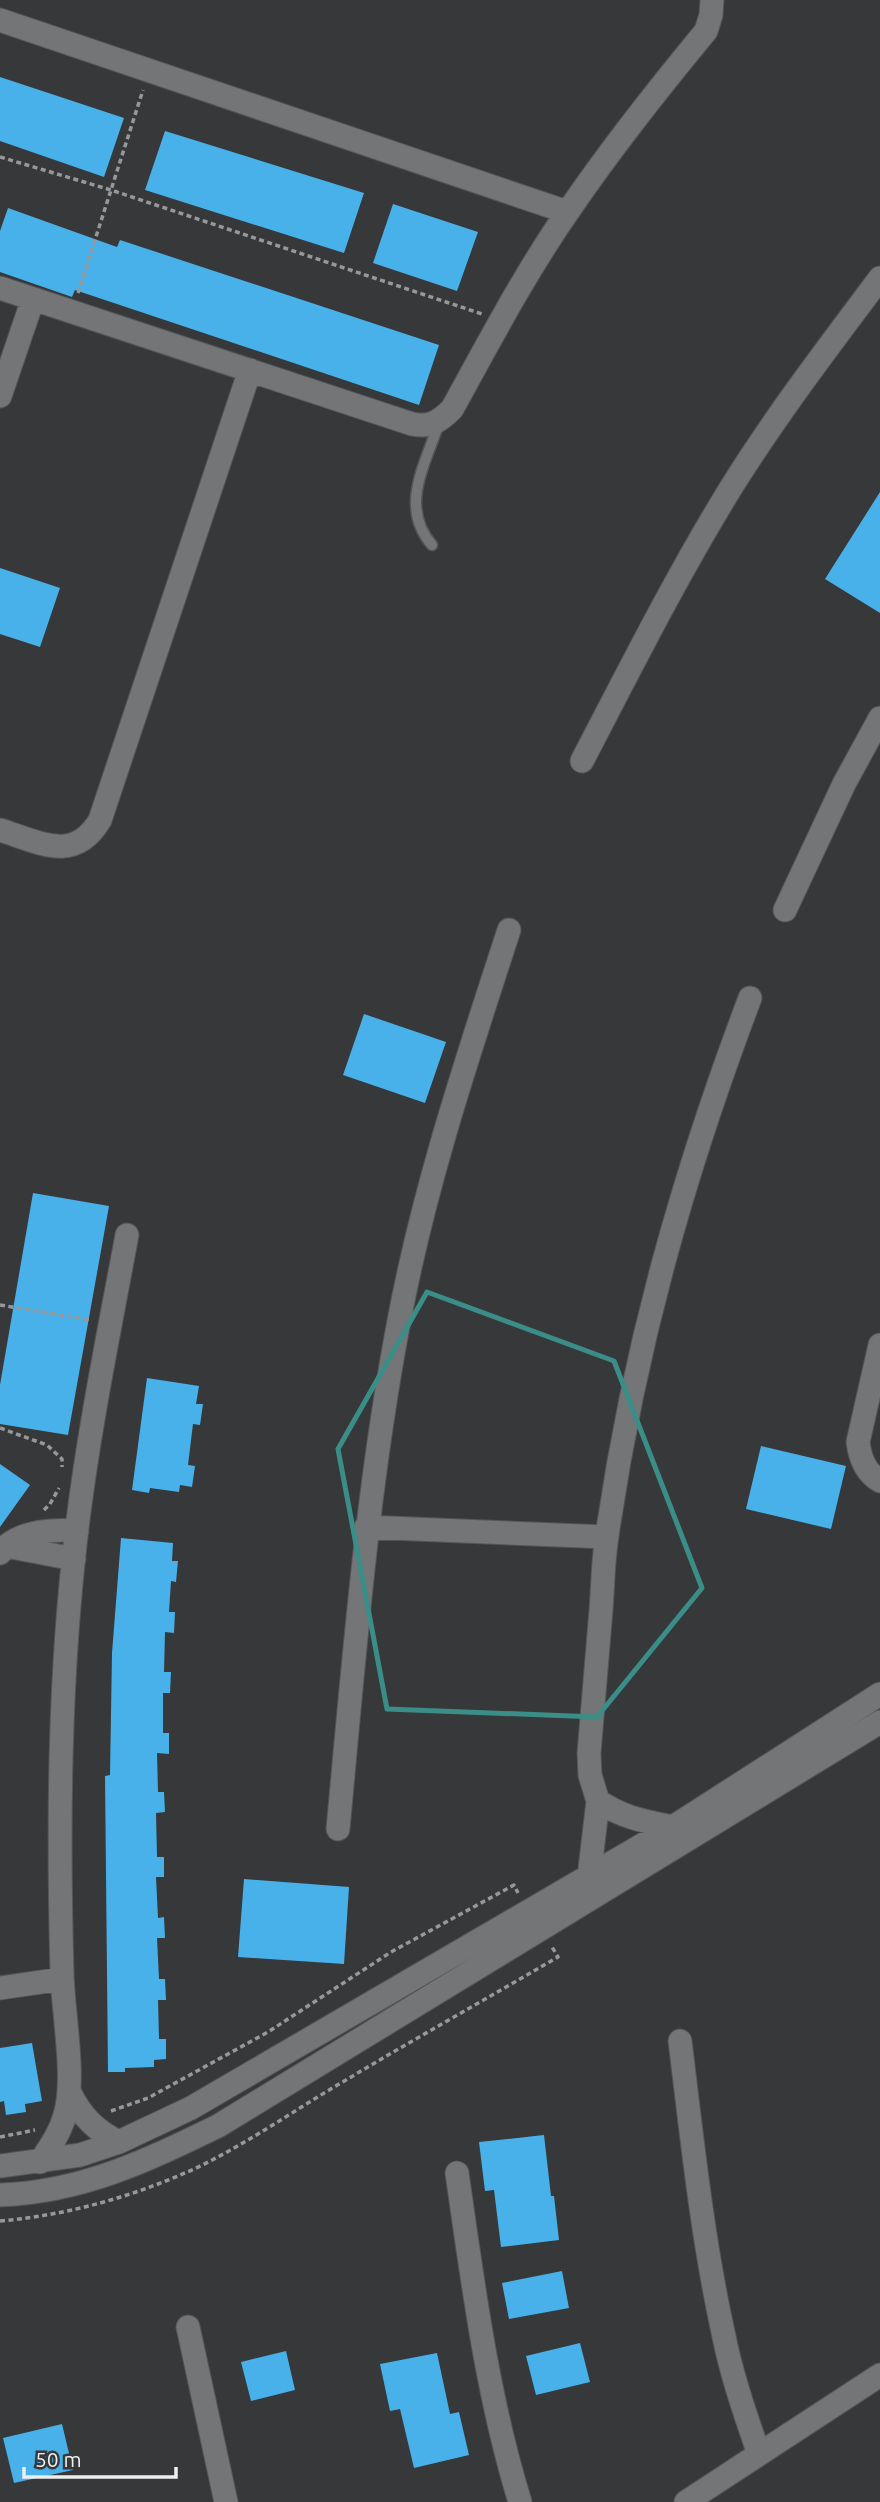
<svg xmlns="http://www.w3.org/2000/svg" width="880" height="2502" font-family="Ubuntu,sans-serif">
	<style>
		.building { fill: #49b1e9 }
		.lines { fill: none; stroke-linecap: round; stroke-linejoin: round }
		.service-casing { stroke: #535557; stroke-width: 13 }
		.minor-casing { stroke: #535557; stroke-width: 25 }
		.path { stroke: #97989a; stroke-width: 3.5; stroke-dasharray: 5 3.5; stroke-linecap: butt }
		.service { stroke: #737577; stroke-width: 10 }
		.minor { stroke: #737577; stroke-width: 23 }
		.marked { fill: none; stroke: #3b8e88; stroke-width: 5; stroke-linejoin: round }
	</style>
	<rect width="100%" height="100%" fill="#36383a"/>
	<path class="building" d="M0,77L124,118L104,177L0,141Z
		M165,131L364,193L344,253L145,190Z
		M393,204L478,232L457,291L373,263Z
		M8,208L117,247L120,240L439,345L419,405L75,290L72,297L0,272V231Z
		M880,492V613L825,579Z
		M0,568L60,588L40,647L0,634Z
		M364,1014L446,1042L425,1103L343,1075Z
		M33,1193L109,1206L68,1435L0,1424V1385Z
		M147,1378L199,1386L196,1404H203L200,1425L193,1424L188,1465L195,1466L192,1487L180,1485L179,1492L150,1488L149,1493L132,1490Z
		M761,1446L846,1466L831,1529L746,1509Z
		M0,1464L30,1485L0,1527Z
		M121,1538L173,1543L172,1561H178L176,1582L171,1581L169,1612H175L174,1633L165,1632L164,1672H171L170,1693H163V1733H169V1754L157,1753L158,1792H164L165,1812L156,1813L157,1857H164V1877H156L158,1918L164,1917L165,1938H157L159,1979H165L166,2000H158L159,2039H166V2059L154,2060V2067L125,2068V2072H108L105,1776L110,1775L112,1653Z
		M244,1879L349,1887L344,1964L238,1957Z
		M32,2043L42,2101L25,2104L26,2112L6,2115L4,2101L0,2102V2048Z
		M544,2135L551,2196H554L559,2240L501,2247L494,2190L485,2191L479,2142Z
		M562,2271L569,2308L509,2319L502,2283Z
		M580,2343L590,2382L536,2395L526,2356Z
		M286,2351L295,2390L251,2401L241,2362Z
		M437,2353L450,2414L459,2412L469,2455L414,2468L400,2409L390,2411L380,2364Z
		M62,2424L73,2470L14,2483L3,2438Z"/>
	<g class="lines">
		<g class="service-casing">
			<path id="service" d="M432,545C399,507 425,465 439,423"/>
		</g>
		<g class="minor-casing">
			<path id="minor" d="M0,20L567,212
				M0,288L412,424C430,428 440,421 452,409C489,342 525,273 569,210C612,147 658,89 706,31L711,15L712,0
				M0,396L33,299
				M582,761C630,669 677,575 732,486C777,414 829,346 880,278
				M0,830C39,842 74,864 100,820L250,370
				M785,910L844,784L880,718
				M880,1345L858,1442C860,1458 865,1472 880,1481
				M366,1527L607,1537
				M6,1546L74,1559
				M0,1553C17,1531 51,1529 77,1531
				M598,1801C624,1818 643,1821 673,1827
				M338,1829C354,1659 367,1489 399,1321C424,1187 467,1059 509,930
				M589,1877L598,1801L590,1775L589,1753C593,1705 597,1657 601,1610C603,1585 603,1560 607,1536C634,1348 683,1175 750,998
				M0,1988L62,1979
				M680,2041C692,2138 702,2236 723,2332C731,2373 745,2414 759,2454
				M70,2093C81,2116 96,2131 119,2142
				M40,2162C50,2147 60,2133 65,2115C76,2079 63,2013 62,1973C58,1824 59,1676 77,1528C89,1429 109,1332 127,1235
				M0,2166L80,2155L119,2142L191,2108L673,1827L880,1694
				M457,2173C473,2284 487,2395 520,2502
				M0,2195C82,2192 146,2161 218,2126L880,1722
				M188,2327L226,2502
				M686,2502L880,2375"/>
		</g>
		<path class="path" d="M0,157L111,190L482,314
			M78,293L143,90
			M0,1305L91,1320
			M0,1428L47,1445L62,1459V1467
			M44,1510L50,1504L59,1488
			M111,2111L148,2098L268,2032L391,1952L514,1885L518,1893
			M0,2137L35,2130
			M0,2221C68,2215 132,2197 194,2169C247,2144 296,2109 346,2080C416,2038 488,1998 558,1957L552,1947"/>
		<use href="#service" class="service"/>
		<use href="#minor" class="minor"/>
	</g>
	<path class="marked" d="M427,1292L614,1361L702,1588L597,1717L387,1709L338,1449Z"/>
	<path d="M24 2467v10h152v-10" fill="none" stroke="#edeef0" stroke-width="3.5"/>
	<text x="35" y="2467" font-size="21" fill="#edeef0" stroke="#36383a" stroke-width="5" paint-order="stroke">50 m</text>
</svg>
